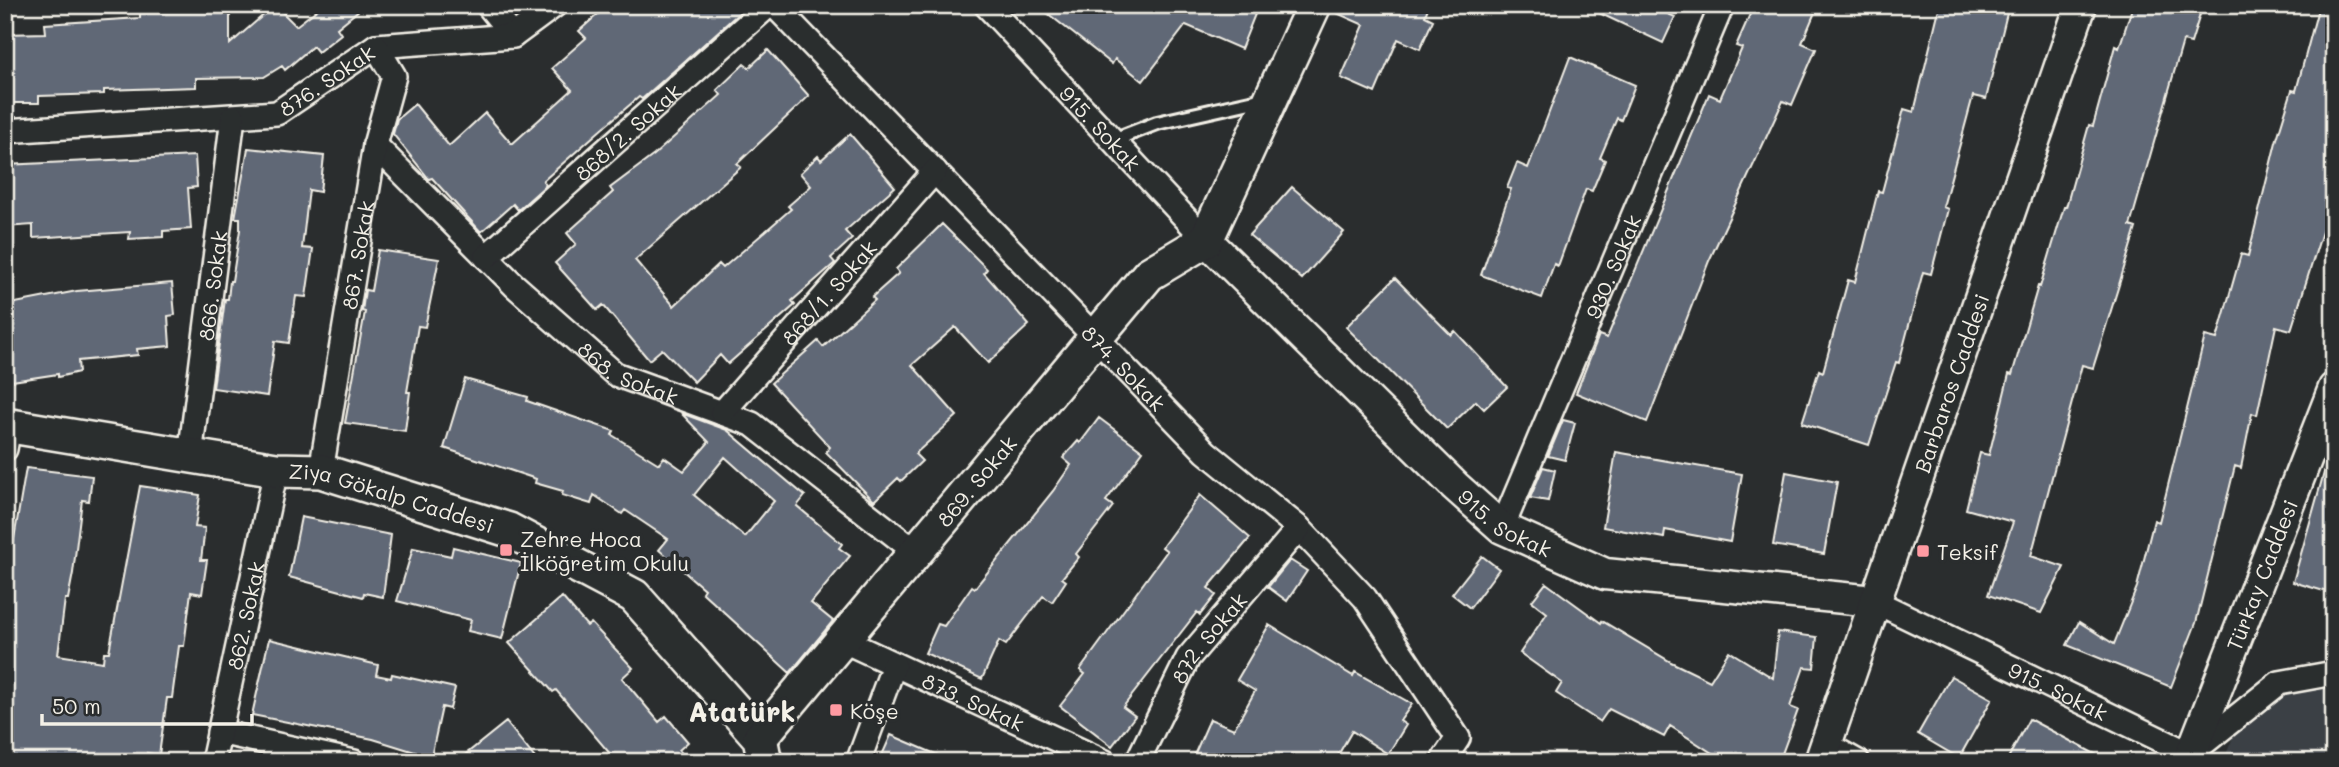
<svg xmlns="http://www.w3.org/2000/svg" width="2339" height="767" font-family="Mali,sans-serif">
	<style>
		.built { fill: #3a3f44 }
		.building { fill: #616876; stroke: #f4f1e8; stroke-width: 2; fill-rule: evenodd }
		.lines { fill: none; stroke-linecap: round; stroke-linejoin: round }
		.service-casing { stroke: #f4f1e8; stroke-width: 18 }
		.minor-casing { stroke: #f4f1e8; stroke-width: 28 }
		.tertiary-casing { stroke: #f4f1e8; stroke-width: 35 }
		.secondary-casing { stroke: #f4f1e8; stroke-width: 38 }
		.service { stroke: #2a2d2e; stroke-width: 12 }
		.minor { stroke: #2a2d2e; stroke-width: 23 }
		.tertiary { stroke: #2a2d2e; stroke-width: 30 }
		.secondary { stroke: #2a2d2e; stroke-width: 33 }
		.poi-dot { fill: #ff9aa2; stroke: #2a2d2e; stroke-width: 2.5 }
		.labels { text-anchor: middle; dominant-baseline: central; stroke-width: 7; stroke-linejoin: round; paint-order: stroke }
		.street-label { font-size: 21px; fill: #f4f1e8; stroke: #2a2d2e }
		.poi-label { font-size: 21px; fill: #f4f1e8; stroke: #2a2d2e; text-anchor: start }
		.district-label { font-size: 28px; font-weight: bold; fill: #f4f1e8; stroke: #2a2d2e }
	</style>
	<rect width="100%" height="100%" fill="#2a2d2e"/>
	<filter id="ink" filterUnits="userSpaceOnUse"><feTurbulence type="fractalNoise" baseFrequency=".0143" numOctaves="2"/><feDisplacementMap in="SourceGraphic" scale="14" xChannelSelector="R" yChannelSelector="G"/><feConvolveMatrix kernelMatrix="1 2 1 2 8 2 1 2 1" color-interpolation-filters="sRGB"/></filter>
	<g filter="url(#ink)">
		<path class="built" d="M2334,684V762H2223L2235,732L2284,693Z"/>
		<path class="building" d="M275,5L296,26L323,5H365L337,28L341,34L318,52L313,46L285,70L282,66L264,77L196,78V87L104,90V94L39,96V103H5V34L46,33L45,24L140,18V13L230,10V44Z
			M608,5H748L642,99L639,97L604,127L543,181L546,185L518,210L513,204L481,232L432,178L429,179L393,134L397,119L415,104L449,146L485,113L512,144L572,90L552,68L586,38L579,31Z
			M1037,5H1255L1252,13L1255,14L1241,49L1186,25L1143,81L1115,59L1112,64Z
			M1333,5H1429L1425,16L1433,20L1420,49L1398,39L1375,93L1341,78L1364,25L1332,11Z
			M1582,5H1649L1675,17L1663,43Z
			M1754,5H1818L1802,43L1816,49L1792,105L1783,101L1709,261L1647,422L1576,393L1599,335L1607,338L1709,94L1720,99L1742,48L1736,46Z
			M1940,5H2009L1986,99L1973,96L1943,207L1948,209L1931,274L1923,272L1899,363L1896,362L1869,445L1802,423L1819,370L1823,372L1848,280L1855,282L1878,191L1882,192L1904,109L1914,112Z
			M2133,5H2203L2191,43L2183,41L2130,226L2136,228L2118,288L2093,368L2082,365L2060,447L2031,556L2064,567L2041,613L1988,595L2013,522L1966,509L1980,453L1989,455L2009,374L2012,375L2038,286L2040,287L2064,207H2066L2089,125L2093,126L2115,46L2119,48Z
			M2319,5H2334V194L2291,330L2276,326L2257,415L2252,413L2241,468L2235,466L2196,623L2171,687L2067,645L2079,622L2114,644L2137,587L2154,520L2159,522L2205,336L2217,339L2241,254L2248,256L2276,142L2292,90L2296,91Z
			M768,50L809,96L737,164L741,167L635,260L674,306L719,264L723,268L791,209L788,206L811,186L800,173L818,156L821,160L850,134L895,187L845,231L852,239L831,258L835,263L792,301L795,305L728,364L720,355L694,382L662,349L649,360L603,305L597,310L555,263L576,244L567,233L613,192L610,188L654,155L721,95L717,90L744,64L749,68Z
			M1570,57L1635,85L1621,120L1617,118L1600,158L1605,160L1592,191L1586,189L1558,266L1554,264L1542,298L1481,275L1511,189L1507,188L1517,163L1528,168Z
			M248,148L324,156L320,192L309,190L302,248L313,249L306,297L296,296L289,343L275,341L267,396L213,388L225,299H228L230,281H232L240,230V218H235Z
			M195,156L197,187L188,188L191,229L163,231V237L129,239L130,232L33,238V225L5,227V165Z
			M1292,187L1344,232L1302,279L1249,235Z
			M942,224L987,269L984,273L1029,325L988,363L955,327L912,365L957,416L915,454L922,461L901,481L898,478L874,501L826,452L830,447L771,383L818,341L823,347L875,300L872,297L899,273L896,269Z
			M378,250L439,259L425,327L418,326L407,392H410L405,431L345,423L365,312L362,311L365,290L371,291Z
			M1395,278L1451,335L1455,331L1507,387L1484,409L1476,401L1447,429L1346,327Z
			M172,283L175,315L168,316L170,346L137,349L138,355L78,361L79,372L58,377V374L12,381L5,338V305L77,291Z
			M465,379L528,397L527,401L614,431L612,435L659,464L664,457L684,471L709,442L681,413L727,430L805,496L797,506L842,544L839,548L850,556L811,603L833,621L790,673L702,592L704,589L659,550L668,539L625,510L622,514L594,495L591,504L562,495L563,491L535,483L536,479L444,448ZM725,457L774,501L745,537L694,495Z
			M1099,418L1143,451L1106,501L1113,506L1076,554L1079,557L1062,578L1066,581L1052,602L1043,596L1006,645L999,641L982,679L925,653L938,624L944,626L972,586L975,588L1053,491L1071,465L1063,458L1078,441L1080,443Z
			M1563,420L1575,423L1565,460L1548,456Z
			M1616,452L1742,474L1730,542L1665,530L1664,538L1603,527Z
			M2327,462L2334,463V594L2293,582Z
			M1543,467L1555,470L1548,501L1530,498Z
			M26,468L92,476L89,501L82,500L73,573L68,599H65L58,655L103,662L104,652H109L140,486L200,495L195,527L205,528L201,560H207L202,594L191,592L184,646H179L172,698H167L159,755L147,753L146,762H5V592Z
			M1786,472L1837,482L1824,554L1773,545Z
			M1200,495L1250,538L1208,588L1216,595L1200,615L1197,612L1123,707L1135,716L1112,746L1060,706L1085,674L1080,670L1167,551L1162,547Z
			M301,517L391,535L383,597L364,593L363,597L289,577Z
			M453,547L521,563L502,639L468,631L471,620L397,601L413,548L451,556Z
			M1482,556L1499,569L1470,608L1452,594Z
			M1290,560L1307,571L1287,601L1268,587Z
			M1546,583L1601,623L1602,621L1671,662L1710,681L1729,651L1773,678L1778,632L1817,637L1814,668L1804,667L1790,707L1798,710L1779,762H1726L1670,726L1664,737L1609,709L1600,722L1556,693L1562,683L1520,653L1547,613L1532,601Z
			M562,597L587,626L591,623L633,668L622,678L659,722L666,716L688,742L679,750L689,762H617L556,690L553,692L509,643Z
			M1269,625L1353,676L1355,672L1412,704L1400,721L1406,725L1388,754L1352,731L1334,762H1191L1210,719L1234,729L1255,691L1237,680Z
			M269,639L378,665L376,675L391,678L392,674L455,688L450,709L442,707L431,757L373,739L252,715Z
			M1951,676L1992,699L1959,758L1918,734Z
			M2029,719L2110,762H2006Z
			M506,722L538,762H456Z
			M891,735L954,762H879Z"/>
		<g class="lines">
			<g class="service-casing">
				<path id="service" d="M1113,140L1157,123L1268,98"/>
			</g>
			<g class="minor-casing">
				<g id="minor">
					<path d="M488,5L513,36"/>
					<path id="s1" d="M774,5L1206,452L1299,528L1365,598L1458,738L1442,762"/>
					<path id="s2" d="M986,5L1206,240"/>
					<path id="s3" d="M5,131L277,113L376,46L513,36L555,5"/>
					<path id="s4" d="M375,145L514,285L615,374L752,424L916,552"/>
					<path id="s5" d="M486,257L769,5"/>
					<path id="s6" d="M722,413L935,171"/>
					<path d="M5,449L9,428"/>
					<path id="s7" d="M190,456L233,117"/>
					<path id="s8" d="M321,471L375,145L394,76L376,46"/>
					<path id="s9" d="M1502,528L1722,5"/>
					<path id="s10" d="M1874,601L2190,754L2279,683L2334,673"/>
					<path id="s11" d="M842,640L1105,762"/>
					<path d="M219,732L354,762"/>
					<path d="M1826,744L1858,762"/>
					<path id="s12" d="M213,762L276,470"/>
					<path d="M858,762L894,665"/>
					<path id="s13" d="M1137,762L1188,658L1299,528"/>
				</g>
			</g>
			<g class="tertiary-casing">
				<g id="tertiary">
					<path id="s14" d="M1206,240L1455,486L1502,528L1605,574L1874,601"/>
					<path id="s15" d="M1820,762L2081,5"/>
					<path id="s16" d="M2188,762L2334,388"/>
				</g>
			</g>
			<g class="secondary-casing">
				<g id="secondary">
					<path id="s17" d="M5,425L276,470L321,471L509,530L634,596L760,738L765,762"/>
					<path id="s18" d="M760,738L1149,274L1206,240L1314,5"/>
				</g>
			</g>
			<use href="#service" class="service"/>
			<use href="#minor" class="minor"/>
			<use href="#tertiary" class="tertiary"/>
			<use href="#secondary" class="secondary"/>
		</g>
	</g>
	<g class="poi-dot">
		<rect x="499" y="543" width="14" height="14" rx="3.5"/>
		<rect x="1916" y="544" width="14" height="14" rx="3.5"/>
		<rect x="829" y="703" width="14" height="14" rx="3.5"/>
	</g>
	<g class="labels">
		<g class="street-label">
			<text stroke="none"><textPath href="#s3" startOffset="332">876. Sokak</textPath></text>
			<text stroke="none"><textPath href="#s2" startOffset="168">915. Sokak</textPath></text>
			<text stroke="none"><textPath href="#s5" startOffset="189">868/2. Sokak</textPath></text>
			<text stroke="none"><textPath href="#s8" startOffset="219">867. Sokak</textPath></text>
			<text stroke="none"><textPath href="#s9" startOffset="284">930. Sokak</textPath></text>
			<text stroke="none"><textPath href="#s7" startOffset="172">866. Sokak</textPath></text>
			<text stroke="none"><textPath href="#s6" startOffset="161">868/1. Sokak</textPath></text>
			<text stroke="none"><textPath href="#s1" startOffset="504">874. Sokak</textPath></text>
			<text stroke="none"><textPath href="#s4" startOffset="343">868. Sokak</textPath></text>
			<text stroke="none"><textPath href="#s15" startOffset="401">Barbaros Caddesi</textPath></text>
			<text stroke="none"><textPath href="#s18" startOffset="336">869. Sokak</textPath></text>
			<text stroke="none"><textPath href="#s17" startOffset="394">Ziya Gökalp Caddesi</textPath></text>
			<text stroke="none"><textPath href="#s14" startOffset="413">915. Sokak</textPath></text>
			<text stroke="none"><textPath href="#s16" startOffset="201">Türkay Caddesi</textPath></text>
			<text stroke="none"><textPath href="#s12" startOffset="150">862. Sokak</textPath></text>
			<text stroke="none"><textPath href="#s13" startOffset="144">872. Sokak</textPath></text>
			<text stroke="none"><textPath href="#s10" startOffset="205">915. Sokak</textPath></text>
			<text stroke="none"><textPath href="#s11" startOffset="145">873. Sokak</textPath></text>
		</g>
		<g class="poi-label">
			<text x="520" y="538">Zehre Hoca<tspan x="520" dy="24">İlköğretim Okulu</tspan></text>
			<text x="1937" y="551">Teksif</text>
			<text x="850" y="710">Köşe</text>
		</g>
		<g class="district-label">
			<text x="742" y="711">Atatürk</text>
		</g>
	</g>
	<rect width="2339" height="767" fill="none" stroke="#2a2d2e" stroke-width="28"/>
	<rect x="14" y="14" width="2311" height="739" fill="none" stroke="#f4f1e8" stroke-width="2.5" filter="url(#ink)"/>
	<path d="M42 714v10h210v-10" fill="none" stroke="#f4f1e8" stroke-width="3.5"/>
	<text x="52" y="714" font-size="21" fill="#f4f1e8" stroke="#2a2d2e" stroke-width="5" paint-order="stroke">50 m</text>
</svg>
